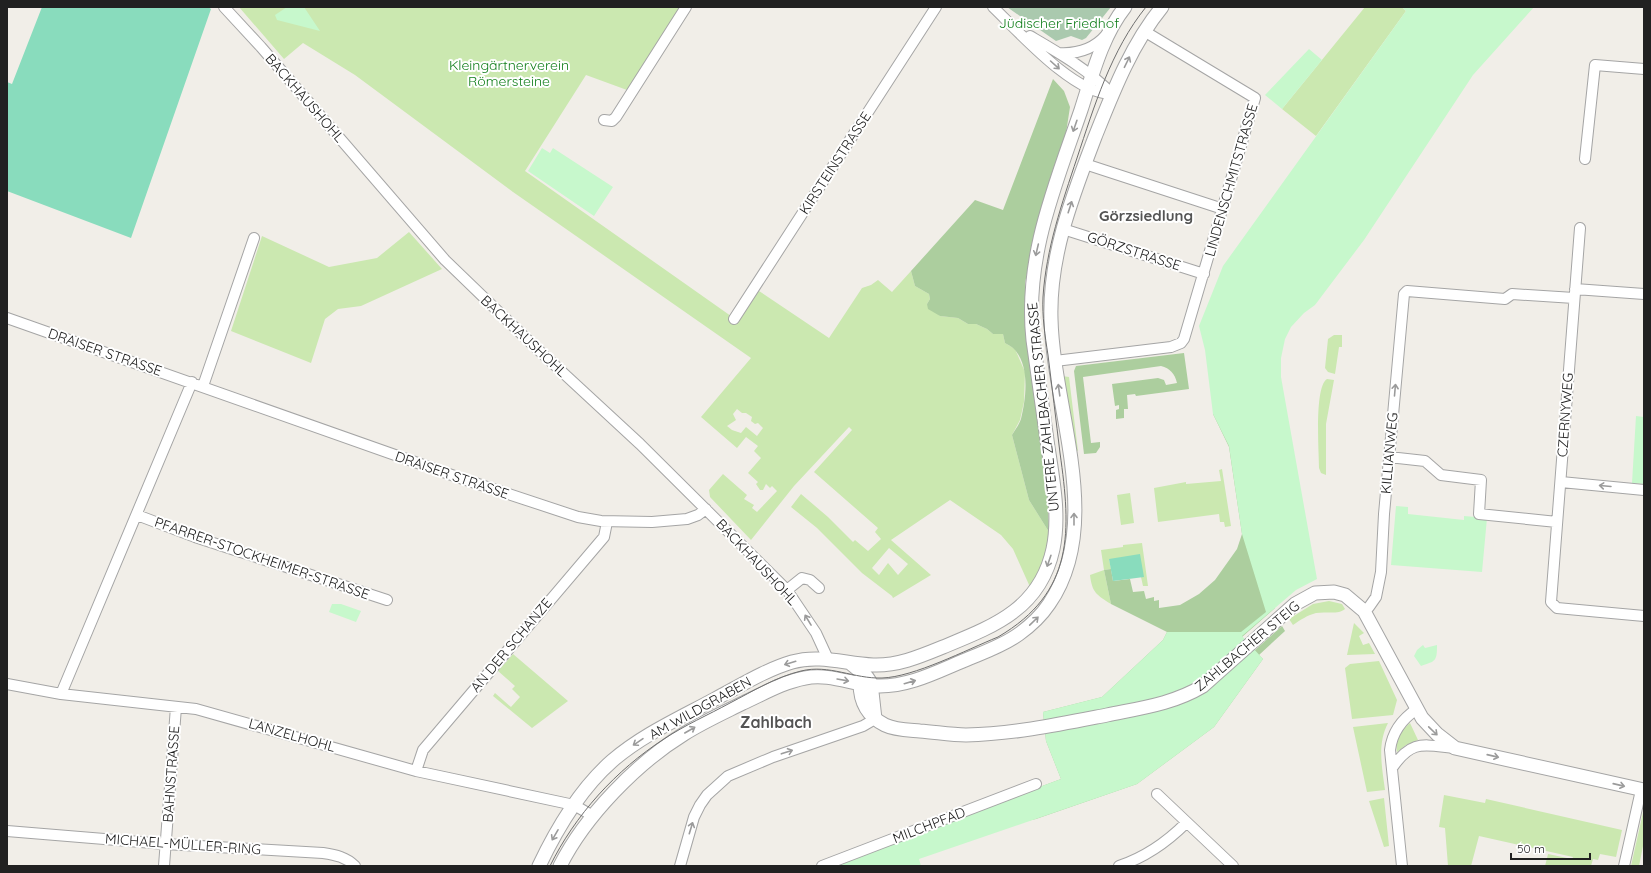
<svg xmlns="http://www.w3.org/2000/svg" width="1651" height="873" font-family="Quicksand,sans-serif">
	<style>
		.grass { fill: #cbe8b0; fill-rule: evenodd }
		.forest { fill: #acce9e }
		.cemetery { fill: #aac9ae }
		.park { fill: #c7f8cc }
		.pitch { fill: #89dcbd }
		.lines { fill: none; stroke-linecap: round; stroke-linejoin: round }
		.minor-casing { stroke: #a5a5a5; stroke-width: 12 }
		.tertiary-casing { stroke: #a5a5a5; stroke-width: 15 }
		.minor { stroke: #fff; stroke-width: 10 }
		.tertiary { stroke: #fff; stroke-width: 13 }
		.tram { stroke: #6f6f6f; stroke-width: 1 }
		.oneway { stroke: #9b9b9b }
		.labels { text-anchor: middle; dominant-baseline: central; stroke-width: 4; stroke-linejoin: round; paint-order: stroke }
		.park-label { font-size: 14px; fill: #107e1a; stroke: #fff }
		.street-label { font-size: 14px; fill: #212121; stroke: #fff }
		.neighbourhood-label { font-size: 15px; font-weight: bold; fill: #545454; stroke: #fff }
		.quarter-label { font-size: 16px; font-weight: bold; fill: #545454; stroke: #fff }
	</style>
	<rect width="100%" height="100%" fill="#f1eee8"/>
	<path class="grass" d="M239,7H680L627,90L586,75L525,171L738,321L759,291L829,338L862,288L871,285L878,280L892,292L911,271L915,286L929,294L930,299L927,304L940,316L958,318L968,324H976L987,329L993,334H1003L1005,343L1015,349L1025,372L1024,402L1020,420L1012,435L1029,500L1049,532L1047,550L1040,569L1030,587L1013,549L1001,535L950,500L891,540L931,575L893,598L892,596L862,573L817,528L791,507L801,494L828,517L853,542L855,540L868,551L881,539L875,532L878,528L814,472L852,430L849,427L794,486L751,540L710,497L709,490L723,474L747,495L744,499L754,505L752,508L757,512L777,491L772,486L770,488L766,484L763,490H760L756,484L758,482L748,473L761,458L754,451L758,446L746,437L737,448L701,417L751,358L513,192L355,75L303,43L284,59ZM737,409L742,413H746L752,417L751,421L755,424L758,423L763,428L757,436L746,427L741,433L732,430L727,426L736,420L733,414ZM889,548L908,564L898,575L888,563L879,575L872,568Z
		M1365,7H1402L1406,11L1316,136L1282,109Z
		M409,232L442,269L361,306L338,309L325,319L311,363L231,331L262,236L329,267L377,258Z
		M1334,335H1342V347H1339L1335,374L1328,372L1325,368L1328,339Z
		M1062,376L1069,377L1078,451L1072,448Z
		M1327,379L1334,380L1326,424V475L1321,473L1319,468C1319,452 1314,387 1327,379Z
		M1222,469L1231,526L1225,527L1224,522H1220L1219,514L1158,522L1154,488L1186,482V484L1221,481L1219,470Z
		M1130,493L1134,523L1121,525L1117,495Z
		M1142,543L1148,586H1143L1141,577H1144L1109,559L1111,569L1104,570L1111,604C1097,595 1092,593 1090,575L1104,570L1101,550L1123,547V545Z
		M1329,601L1342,604L1345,609C1338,615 1326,611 1316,613C1308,615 1300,620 1293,625L1289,619L1313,604Z
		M1354,623L1364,633L1359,636L1363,645L1369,643L1375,654L1347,655Z
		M513,654L568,701L532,728L493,696L495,693L511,707L520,697L512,689L515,686L498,671Z
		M1379,661L1397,700L1393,715L1352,719L1345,668L1350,664Z
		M1388,723C1377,744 1382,767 1385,790L1367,792L1353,727Z
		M1410,723L1418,740L1406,745L1397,752C1395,741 1401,730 1410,723Z
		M1444,795L1485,803L1486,799L1622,830L1616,857L1600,854L1598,860L1593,859L1591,866H1545L1548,854L1572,859L1573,857L1479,836L1471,866H1448L1445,828L1439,827Z
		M1384,798L1389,846L1384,847L1369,801Z
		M1644,808V841L1639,866H1631Z"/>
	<path class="forest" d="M1053,79L1064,91L1070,107L1066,133L1037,226L1025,283V317L1047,482L1049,532L1029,500L1012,435C1015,430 1019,425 1021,419C1026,399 1030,367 1015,350C1013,347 1008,345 1005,343L1003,334H993L987,329L976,324H968L958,318L940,316L928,309L927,304L930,299L929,294L915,286L911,271L975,200L1003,210Z
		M1184,353L1189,389L1136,396L1135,394L1127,395L1128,409H1124V418L1116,419V410L1119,409V405L1115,406L1112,384L1158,378L1164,380L1166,385L1177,383C1175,374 1170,368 1161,366L1083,377L1091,443L1100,442V447L1096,453L1084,454L1074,371L1076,366Z
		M1217,413L1257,465L1275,608L1242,637L1255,650L1282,626L1285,631L1259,655L1263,659L1214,727L1137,784L1036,819L828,866L1061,779L1046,741L1043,712L1102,697L1163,640L1167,632L1111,604L1104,570L1111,569L1113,581L1130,579L1133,592L1144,591L1146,599L1154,597V601L1159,600V608L1180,605L1199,594L1215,580L1237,549L1242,534L1229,447L1213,414Z"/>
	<path class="cemetery" d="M1007,7H1111L1086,38L1082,40L1071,36L1056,41Z"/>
	<path class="park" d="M287,7H304L320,31L277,20L275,15Z
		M1402,7H1534L1473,75L1364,240L1315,305L1304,313L1291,327L1285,339L1281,358V377L1317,579L1296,590L1242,636L1263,659L1214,727L1137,784L919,859L921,866H828L1061,779L1046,741L1043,712L1102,697L1163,640L1167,632H1241L1266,612L1242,534L1229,446L1213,414L1205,350L1199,326L1223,266L1406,11Z
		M1309,49L1322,60L1282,109L1265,95Z
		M542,148L550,153L553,148L613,187L594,216L528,171Z
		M1636,416L1644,417V484L1632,483Z
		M1396,506L1408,507V514L1464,520V516L1487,518L1482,572L1391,565Z
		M332,604H341L361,611L356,622L329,612Z
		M1423,645L1425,648L1437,645C1437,661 1436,661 1421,666L1414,656L1417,650Z"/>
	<path class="pitch" d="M42,7H208L211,9L131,238L7,191V82L12,84Z
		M1140,554L1144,577L1113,581L1109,559Z"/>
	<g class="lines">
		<g class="minor-casing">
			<path id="minor" d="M224,7L261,47L445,260L533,345L640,444L787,590L816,633L828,659
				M993,7C1020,33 1075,95 1112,94
				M1030,36C1059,53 1089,70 1112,94
				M1059,53C1077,54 1094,49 1106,35
				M604,120L612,121L616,117L686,7
				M1585,159L1595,65L1644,69
				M1085,164L1223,209
				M1580,228L1551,602L1557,608L1644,616
				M1063,229L1204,274
				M1575,289L1644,294
				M7,318L463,479L578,517L601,521L652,522L687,519L698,515L706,509
				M734,319L936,7
				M1055,361L1171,347L1181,343L1184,339L1255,98L1144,31
				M203,386L254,238
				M1389,457L1425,461L1441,475L1481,480L1479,514L1557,522
				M1561,482L1644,490
				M137,515L195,537L387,600
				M787,590L802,578L810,580L819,588
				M1364,611L1369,607L1376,597L1381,572L1384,514L1404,294L1407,291L1505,299L1512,294L1574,298
				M7,684L61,694L196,709L416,771L574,805L593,816
				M61,694L192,382
				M1392,768C1412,739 1423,745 1455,748
				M416,771L423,750L604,537L607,522
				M1157,794L1233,866
				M7,831L165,844L323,853C336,855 346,857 355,866
				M164,866L176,707
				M680,866L694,817L700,805L707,795L728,776L773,757L863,726L875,719
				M822,866L1036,784
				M1119,866C1146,857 1166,843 1186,823
				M1402,866L1390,750C1392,733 1402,719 1417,709
				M1624,866L1641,790"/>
		</g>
		<g class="tertiary-casing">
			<path id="tertiary" d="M850,663L867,677L871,683L875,719
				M860,683C860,702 867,716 885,725C895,730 909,730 920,731C935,732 951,735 966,735C1014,734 1061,724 1107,715C1141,708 1173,704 1203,686L1295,604L1315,593L1334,592L1345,595L1364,611L1422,718L1437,734L1455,748L1644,790
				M539,866C557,828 580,789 612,761C642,735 680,718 715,699C740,686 765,670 792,662C820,654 846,664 873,665C898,666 921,656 943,647C994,626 1040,609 1053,549C1060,516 1053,480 1048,447C1043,411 1038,376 1033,340C1024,258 1055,186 1081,110C1092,76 1102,36 1125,7
				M560,866C585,816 637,763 684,734C703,722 723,713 743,703C763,694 783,682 805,678C830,673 853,685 877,686C910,687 940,670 970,658C987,651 1004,645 1019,634C1030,626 1041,616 1049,604C1105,523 1053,409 1051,319C1049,255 1073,195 1095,137C1113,92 1131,45 1162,7"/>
		</g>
		<use href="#minor" class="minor"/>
		<use href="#tertiary" class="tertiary"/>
		<path class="tram" d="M550,866C575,815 616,770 664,739C685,725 708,715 730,703C753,691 776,677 801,671C829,664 854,679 882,678C914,677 966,650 998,637C1075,592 1071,531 1060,453C1056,420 1052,387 1048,355C1045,336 1042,316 1043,297C1046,249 1062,203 1077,158C1094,107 1111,50 1146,7"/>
	</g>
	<defs><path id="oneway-shaft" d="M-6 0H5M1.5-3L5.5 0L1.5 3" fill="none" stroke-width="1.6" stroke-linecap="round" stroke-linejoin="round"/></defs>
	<g class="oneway">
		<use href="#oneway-shaft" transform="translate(1127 62) rotate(-64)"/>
		<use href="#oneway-shaft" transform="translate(1055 65) rotate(42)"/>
		<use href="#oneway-shaft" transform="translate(1075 126) rotate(109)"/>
		<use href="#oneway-shaft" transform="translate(1070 207) rotate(-72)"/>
		<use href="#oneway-shaft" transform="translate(1037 250) rotate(103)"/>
		<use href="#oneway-shaft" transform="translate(1059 390) rotate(-98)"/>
		<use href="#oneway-shaft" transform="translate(1395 390) rotate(-85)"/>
		<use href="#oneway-shaft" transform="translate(1605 486) rotate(-175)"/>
		<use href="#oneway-shaft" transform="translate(1074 519) rotate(-90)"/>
		<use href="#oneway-shaft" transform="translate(1049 561) rotate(109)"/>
		<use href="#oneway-shaft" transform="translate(808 620) rotate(-121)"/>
		<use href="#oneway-shaft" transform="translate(1034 621) rotate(-44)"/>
		<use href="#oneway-shaft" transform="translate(790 663) rotate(163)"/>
		<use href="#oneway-shaft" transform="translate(843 680) rotate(10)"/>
		<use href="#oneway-shaft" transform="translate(910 682) rotate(-16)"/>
		<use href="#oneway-shaft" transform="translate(690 730) rotate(-30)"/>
		<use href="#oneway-shaft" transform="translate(1433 731) rotate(44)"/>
		<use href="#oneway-shaft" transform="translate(638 742) rotate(146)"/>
		<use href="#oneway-shaft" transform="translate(787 752) rotate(-18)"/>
		<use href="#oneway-shaft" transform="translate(1493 756) rotate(13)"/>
		<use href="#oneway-shaft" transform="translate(1619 785) rotate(13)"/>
		<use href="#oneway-shaft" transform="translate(691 828) rotate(-73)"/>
		<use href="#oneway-shaft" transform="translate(555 835) rotate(120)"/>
	</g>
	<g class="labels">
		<g class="park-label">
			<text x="1059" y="23">Jüdischer Friedhof</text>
			<text x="509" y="65">Kleingärtnerverein<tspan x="509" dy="16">Römersteine</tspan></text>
		</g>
		<g class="street-label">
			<text transform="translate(305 98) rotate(49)">BACKHAUSHOHL</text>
			<text transform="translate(835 163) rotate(-57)">KIRSTEINSTRASSE</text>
			<text transform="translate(1231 180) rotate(-74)">LINDENSCHMITSTRASSE</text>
			<text transform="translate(1134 251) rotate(18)">GÖRZSTRASSE</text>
			<text transform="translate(524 336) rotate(43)">BACKHAUSHOHL</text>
			<text transform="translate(105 352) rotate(19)">DRAISER STRASSE</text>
			<text transform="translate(1043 407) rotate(-96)">UNTERE ZAHLBACHER STRASSE</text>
			<text transform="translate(1565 415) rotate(-86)">CZERNYWEG</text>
			<text transform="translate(1389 453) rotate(-85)">KILLIANWEG</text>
			<text transform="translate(452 475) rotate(19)">DRAISER STRASSE</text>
			<text transform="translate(262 558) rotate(19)">PFARRER-STOCKHEIMER-STRASSE</text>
			<text transform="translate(757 562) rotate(47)">BACKHAUSHOHL</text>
			<text transform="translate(511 645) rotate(-50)">AN DER SCHANZE</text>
			<text transform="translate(1247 646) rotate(-40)">ZAHLBACHER STEIG</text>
			<text transform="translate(700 708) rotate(-29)">AM WILDGRABEN</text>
			<text transform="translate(292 735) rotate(16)">LANZELHOHL</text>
			<text transform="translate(171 774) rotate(-86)">BAHNSTRASSE</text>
			<text transform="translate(929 825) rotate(-21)">MILCHPFAD</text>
			<text transform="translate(183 844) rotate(4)">MICHAEL-MÜLLER-RING</text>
		</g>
		<g class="neighbourhood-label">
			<text x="1146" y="215">Görzsiedlung</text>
		</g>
		<g class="quarter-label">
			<text x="776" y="722">Zahlbach</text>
		</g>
	</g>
	<rect width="1651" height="873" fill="none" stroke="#212121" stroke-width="16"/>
	<path d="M1511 853v6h79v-6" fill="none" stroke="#212121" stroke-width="2"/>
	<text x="1517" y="853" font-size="12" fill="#212121" stroke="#ffffff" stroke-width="3" paint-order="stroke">50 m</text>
</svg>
